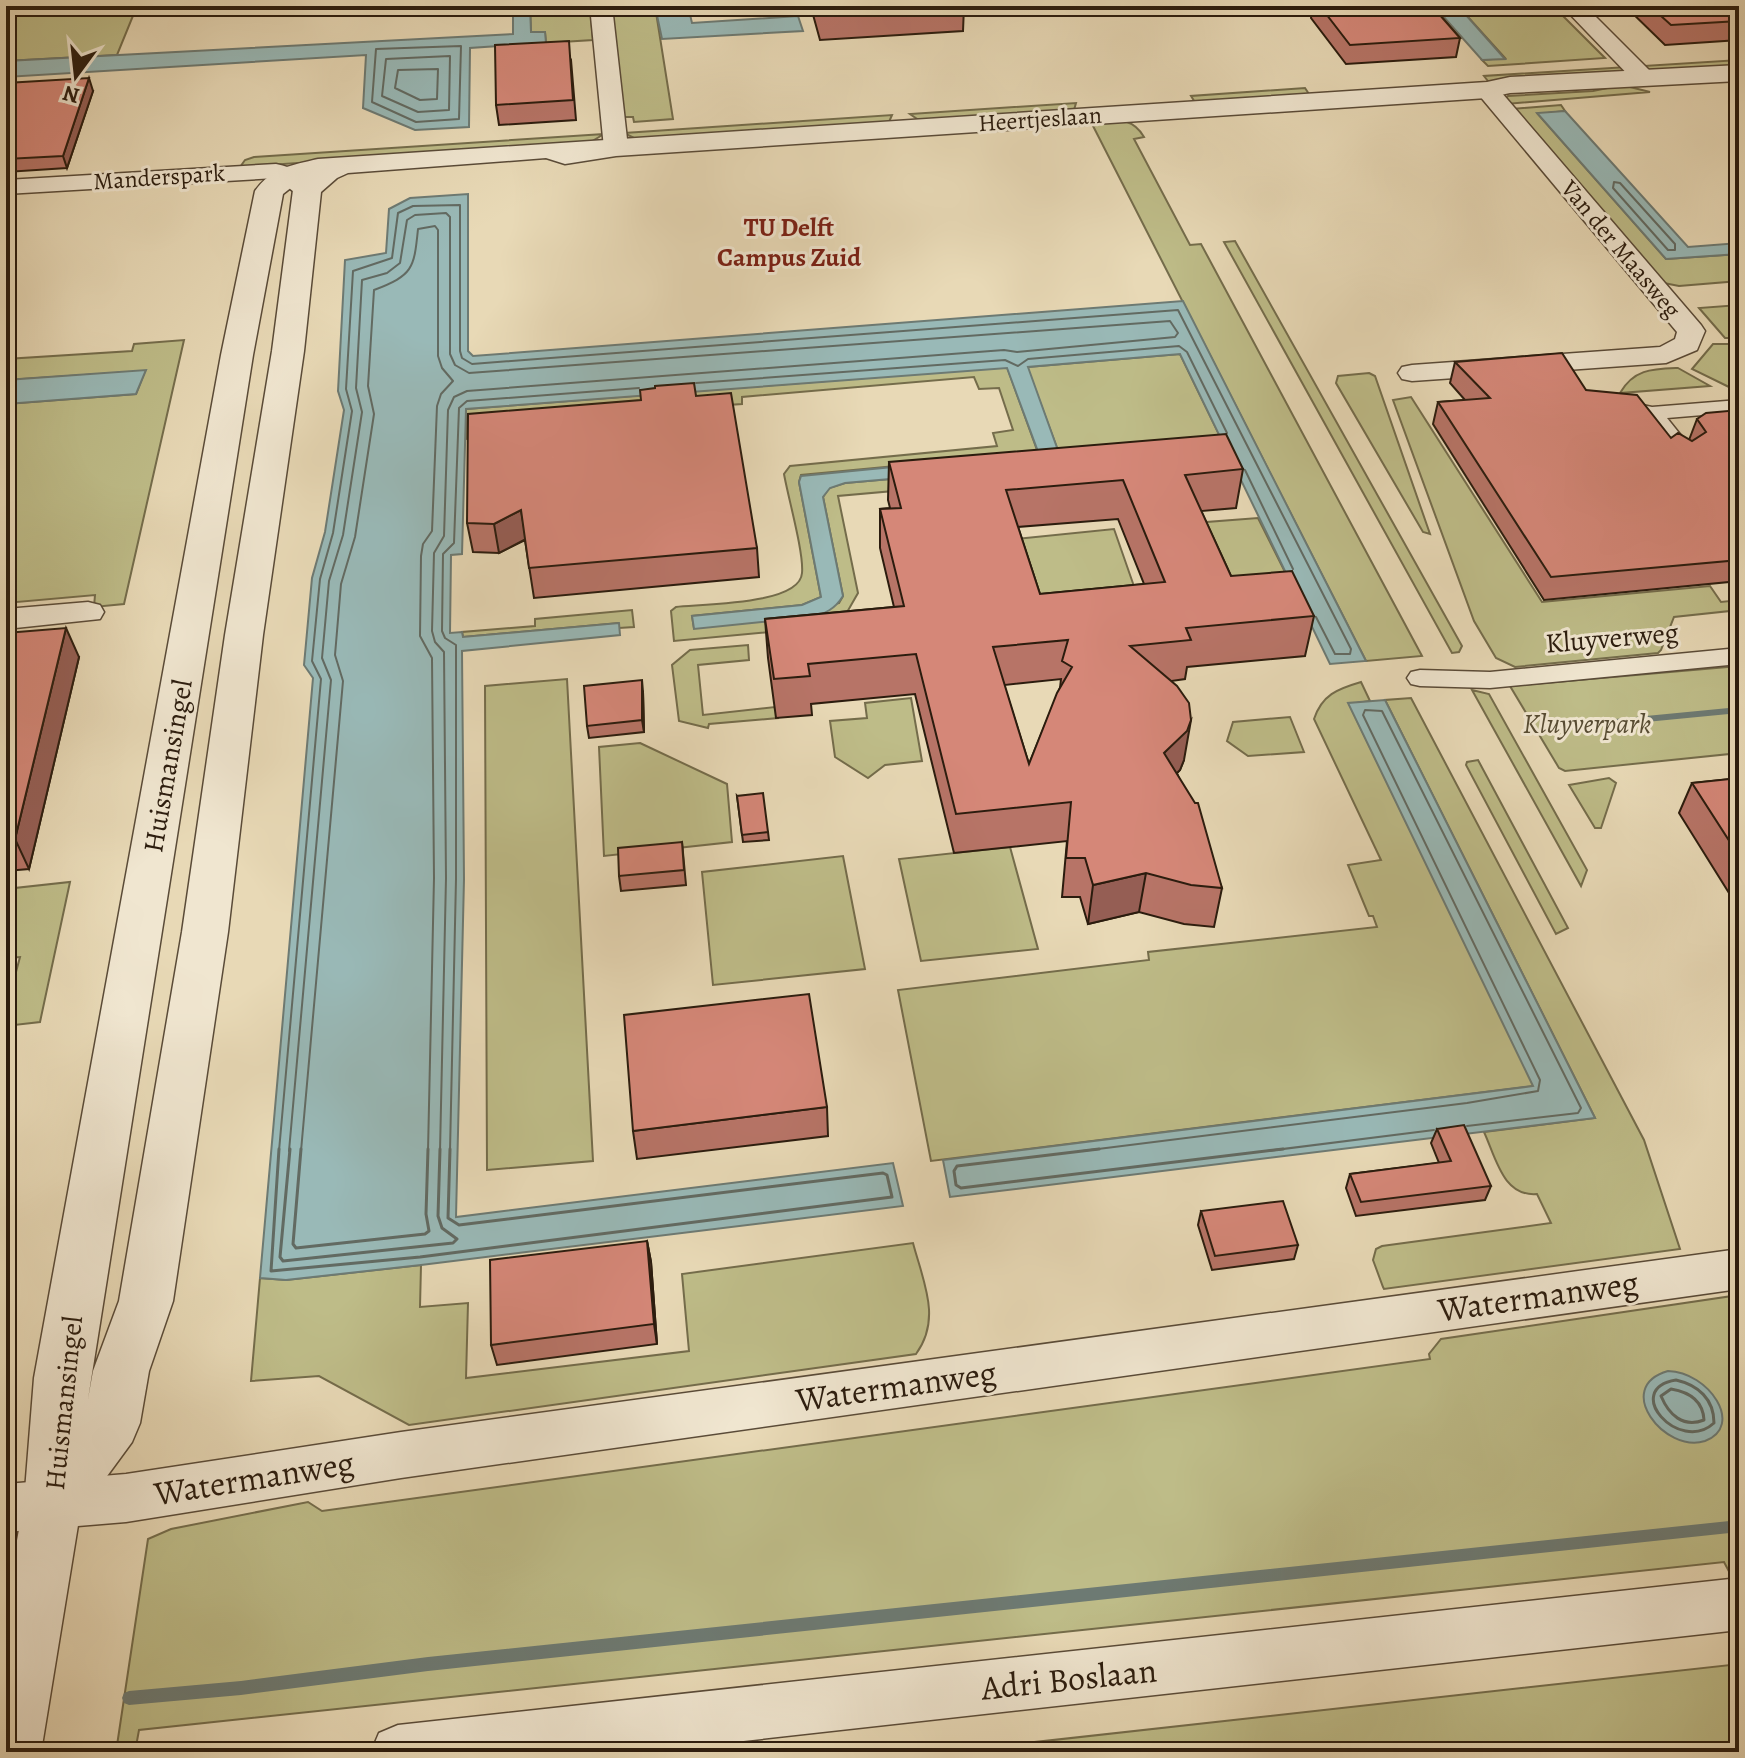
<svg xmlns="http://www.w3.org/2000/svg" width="1745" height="1758" font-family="Alegreya,serif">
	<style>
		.green { fill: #bebc88; stroke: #746c4b; stroke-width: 2 }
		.water { fill: #99b9b7; stroke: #6d7a73; stroke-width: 2 }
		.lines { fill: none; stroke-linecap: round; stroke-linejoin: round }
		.shore-far1 { stroke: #626a62; stroke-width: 2 }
		.shore { stroke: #626a62; stroke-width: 3 }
		.stream { fill: #6d7a73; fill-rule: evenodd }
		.pedestrian-casing { stroke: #5a4b38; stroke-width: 3 }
		.minor-casing { stroke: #5a4b38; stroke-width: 3 }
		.tertiary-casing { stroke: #5a4b38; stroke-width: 3 }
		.pedestrian { fill: #f0e6d0; fill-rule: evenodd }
		.minor { fill: #f0e6d0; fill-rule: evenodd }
		.tertiary { fill: #f0e6d0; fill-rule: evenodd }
		.wall { fill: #b77467; stroke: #2b1c0e; stroke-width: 2; fill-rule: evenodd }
		.shaded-wall { fill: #955e54; stroke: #2b1c0e; stroke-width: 2 }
		.building { fill: #d58778; stroke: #2b1c0e; stroke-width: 2; fill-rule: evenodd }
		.labels { text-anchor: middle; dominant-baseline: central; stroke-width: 6; stroke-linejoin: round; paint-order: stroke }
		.far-street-label { font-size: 24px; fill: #2b1c0e; stroke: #f0e6d0 }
		.far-neighbourhood-label { font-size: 26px; font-weight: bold; fill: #7a1f14; stroke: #f0e6d0 }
		.street-label { font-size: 28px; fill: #2b1c0e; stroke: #f0e6d0 }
		.park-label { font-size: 28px; font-style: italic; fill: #574c33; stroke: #f0e6d0 }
		.near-street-label { font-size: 34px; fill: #2b1c0e; stroke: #f0e6d0 }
	</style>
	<rect width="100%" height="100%" fill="#e8d9b6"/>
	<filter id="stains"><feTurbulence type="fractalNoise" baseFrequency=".0025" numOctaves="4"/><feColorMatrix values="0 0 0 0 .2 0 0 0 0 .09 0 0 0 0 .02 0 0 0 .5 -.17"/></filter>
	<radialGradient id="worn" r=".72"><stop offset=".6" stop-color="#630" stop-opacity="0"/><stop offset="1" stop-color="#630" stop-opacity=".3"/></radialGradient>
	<path class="green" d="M6,6H137L117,55L6,61Z
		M530,6H590L593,40L546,43L545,32H531Z
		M610,6H655L673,119L634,122L633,117H623Z
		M1458,6H1553L1605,58L1488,66L1482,60L1505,58Z
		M1739,60V68L1491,85L1484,76Z
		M1622,85L1650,92L1506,104L1505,99L1508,96L1593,91Z
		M1305,88L1311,97L1196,104L1191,96Z
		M1076,103L1074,110L920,121L910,114Z
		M1561,105L1565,111L1538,114L1666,259L1739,254V281L1679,286L1664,283L1511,109Z
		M892,115L889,122L638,140L624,133Z
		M1090,120C1114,121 1131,115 1144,137L1134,139L1190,245L1201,244L1422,656L1366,661Z
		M604,134L589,143L240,167L245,160L254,157Z
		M1235,241L1462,646L1459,652L1452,653L1224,242Z
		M1739,305V338H1725L1699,308Z
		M184,340L124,604L94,607L95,595L6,603V404L136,394L145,371L6,380V359L132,351L134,344Z
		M1713,344H1739V361L1729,387L1692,369Z
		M1180,354L1232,461L838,496L858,593L846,614L812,628L674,641L671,611L676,607C702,604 800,605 802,573C804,553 788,497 784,474L790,466L997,446L993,433L1013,430L999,388L979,389L974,377L742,397V404L637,411L534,433L466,439V409L1007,367L1037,450L1035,453L801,475L799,482L821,597L802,605L692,616L694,628L839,603L843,596L823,497L829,488L845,483L1050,465L1060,456L1027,367Z
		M1678,368L1710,386L1620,393C1634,369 1652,369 1678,368Z
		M1369,373L1375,376L1430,534L1423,532L1336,383L1338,376Z
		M1411,397L1542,602L1710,586L1721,602L1739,600V610L1674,617L1661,650L1658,653L1515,667L1496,658L1474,621L1393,400Z
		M1258,518L1297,596L1230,603L1194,523Z
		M1114,529L1143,612L1043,621L1016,539Z
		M632,610L634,627L619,628L618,623L463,637L462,632L535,626V619Z
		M748,645L749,660L698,665L703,715L775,707L778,718L709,724L708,728L679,721L672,665L690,650Z
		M1739,666V753L1565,771L1559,768L1510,686Z
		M567,679L593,1161L487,1170L485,686Z
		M1361,682L1370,701L1349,704L1534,1086L931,1161L898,990L1149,960L1148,952L1377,927L1373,916H1369L1348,865L1381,860L1314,719C1322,695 1337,689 1361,682Z
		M1472,690L1489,694L1587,870L1581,886Z
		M911,698L922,761L885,765L868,778L835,757L830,721L867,718L865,703Z
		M1411,698L1644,1140L1680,1249L1384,1289L1383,1287L1373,1260L1376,1249L1382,1246L1551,1223L1537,1194C1503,1197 1496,1158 1484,1132L1595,1118L1385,700Z
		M1290,717L1304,752L1248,756L1227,741L1233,722Z
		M640,743L727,784L732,842L604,856L599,747Z
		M1478,760L1568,928L1556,934L1466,765L1467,762Z
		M1609,778L1616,783L1601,828H1595L1569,785Z
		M1010,847L1038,949L921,961L899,859Z
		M843,856L865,969L713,985L702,872Z
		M70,882L40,1022L6,1026V987L13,983L20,957L6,958V889Z
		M913,1243C923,1281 942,1319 916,1354L409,1425L319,1376L251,1381L260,1278L286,1280L421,1265L420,1307L468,1303L466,1378L689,1351L682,1274Z
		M1739,1295V1579H1733L1724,1562L139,1730L135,1752H116L148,1539L171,1529L308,1502L322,1511L1430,1359L1429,1354L1441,1339Z
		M1739,1664V1752H945Z"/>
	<path class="water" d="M513,6H530L531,32H545L546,43L470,48L469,127L415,130L363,108L366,55L6,77V61L513,34Z
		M655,6H688L692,23L798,16L803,31L662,39Z
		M1434,6H1458L1505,59L1482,60Z
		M1565,111L1688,247L1739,243V254L1666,259L1537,113Z
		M468,194V351L473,356L1183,301L1366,661L1330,664L1180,354L1028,367L1060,456L1050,465L845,483L830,488L823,497L843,596C835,609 825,614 811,617L694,629L692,616L802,605L821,597L799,482L801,476L1035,453L1037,449L1007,368L466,409L462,554L451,555L450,633L462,632L463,637L619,623L620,635L462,651L464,879L456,1217L893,1163L903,1206L421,1265L286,1280L260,1278L313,678L304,665L312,578L325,532L344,410L338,391L345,260L386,253L389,209L410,198Z
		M146,370L136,394L6,404V380Z
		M1385,700L1595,1118L950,1197L943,1160L1533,1086L1348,703Z
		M1668,1371C1709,1372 1745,1426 1705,1441C1665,1454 1612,1387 1668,1371Z"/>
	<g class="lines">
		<path class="shore-far1" d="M461,46L459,119L416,122L372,102L376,49Z
			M450,56L449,110L418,112L382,96L386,59Z
			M438,69L437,99L420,100L395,88L398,70Z
			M1614,182L1620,183L1675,244V250H1668L1613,188Z
			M696,383L1005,360L1018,366L1028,359L1179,346L1187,352L1227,433
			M1245,470L1293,569
			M279,1151L321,679L312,661L320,579L333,533L352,411L346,389L353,271L392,258L398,213L413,206L460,205V351L462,358L472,364L1178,310L1351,649L1350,654H1335L1316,617
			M289,1151L331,680L322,658L329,581L343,535L362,412L356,388L362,280L387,273L400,263L407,220L415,215L446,213L450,217V354L455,365L469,373L1170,321L1178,333L1175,337L1017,352L1004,350L467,391L454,397L448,410L444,536L434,553L432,631L435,642L444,652L446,878L440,1151
			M301,1151L343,681L335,655L341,584L355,537L374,414L368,386L374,290C413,275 414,269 418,229L435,226L438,230V356L442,368L453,381L441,394L437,406L432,531L423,544L421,556L420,636L432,658L434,878L428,1151
			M450,1151L456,879V645L445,638L442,631L443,554L454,543L459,408L467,401L639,388
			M1082,1151L1467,1103L1538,1091L1540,1080L1363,715L1365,710L1382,711L1581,1108L1578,1113L1467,1126
			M1267,1151L1434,1130"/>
		<path class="shore" d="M279,1149L271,1271L420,1257L892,1197L887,1175L883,1173L459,1225L448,1218L450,1149
			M290,1149L280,1257L283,1261L453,1243L457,1239L442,1228L438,1216L440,1149
			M301,1149L293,1244L296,1248L425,1234L429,1231L426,1214L428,1149
			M1099,1149L957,1166L954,1171L956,1185L961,1188L1283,1149
			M1676,1380C1698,1385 1714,1399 1714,1423C1679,1455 1621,1389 1676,1380Z
			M1671,1389C1689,1392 1703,1401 1704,1420C1683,1428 1669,1415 1661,1396Z"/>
		<path class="stream" d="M1739,707V713L1553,731L1548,728L1553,725Z
			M1739,1520V1532L428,1671L241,1695L129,1705L124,1703L122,1698L124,1693L129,1691L241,1681L428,1657Z"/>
		<g class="pedestrian-casing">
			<path id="pedestrian" d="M1614,399L1652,407L1739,400V412L1667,418L1695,453L1684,460C1667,455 1658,430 1643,420C1632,412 1620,413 1606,410L1603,405L1606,400Z
				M1739,648V664L1490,688L1420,686L1411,684L1407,678L1411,672L1420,670L1490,672Z"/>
		</g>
		<g class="minor-casing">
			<path id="minor" d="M590,6H612L628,148L624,153H608L604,148Z
				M1562,6H1585L1653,74L1656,79L1653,84H1637Z
				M1487,83L1495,85L1701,325L1705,331L1697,350L1666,363L1412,381L1402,379L1398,373L1402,367L1412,365L1660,347L1675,339L1677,332L1479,95L1476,90L1479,85Z
				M276,164C294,168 308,174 319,190L316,195H298L276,178L6,194V180Z
				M88,602L100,605L104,612L100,619L6,629V609Z
				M1739,1249V1289L401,1478L126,1522L6,1532V1484L126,1474L401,1432Z
				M1739,1578V1630L644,1752H371L379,1733L398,1725Z"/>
		</g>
		<g class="tertiary-casing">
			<path id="tertiary" d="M1739,65V81L1510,93L1487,98L616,156L565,164L546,158L348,173L337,178L321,192L304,351L263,635L228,932L173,1301L149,1371L140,1423L132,1442L80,1513L41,1752H6V1599L24,1503L34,1378L221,355L255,191C271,168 292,165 318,159L1487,82L1510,77ZM302,179L293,190L272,351L225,635L182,932L119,1301L93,1371L88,1399L253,355L283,194Z"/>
		</g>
		<use href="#pedestrian" class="pedestrian"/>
		<use href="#minor" class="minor"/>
		<use href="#tertiary" class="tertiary"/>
	</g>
	<path class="wall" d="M711,6H964L963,31L820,40L812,11L782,12L781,9L754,11L753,6L712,9Z
		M1313,6H1432L1460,38L1456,57L1346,64L1311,18Z
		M1625,6H1739V40L1665,45Z
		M571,60L576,120L499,125L496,105Z
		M6,83L93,91L67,168L6,172Z
		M1455,362L1586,390L1671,438L1689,440L1697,419L1739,410V581L1544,600L1433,424L1438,402L1465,400L1450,383Z
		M696,396L757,548L759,577L534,598L525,540L499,553L473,552L467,523L641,400Z
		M889,462L1243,469L1236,508L1201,511L1231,576L1314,616L1305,656L1187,667L1185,679L1171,681L1184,760L1180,770L1177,773L1222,888L1214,927L1184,924L1139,912L1088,924L1080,897H1062L1067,841L954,853L915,694L811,704L812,715L776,718L768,658L765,619L894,607L880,548V509L890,508L888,500ZM1118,519L1144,584L1040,594L1018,527ZM1061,679L1060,688L1029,764L1004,685Z
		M6,633L79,657L29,869L6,871Z
		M643,692L644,732L589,738L587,726Z
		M1739,778V909L1679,813L1692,783Z
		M737,796L768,832L769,840L743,842Z
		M682,842L686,885L621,891L619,876Z
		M827,1107L828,1136L637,1159L633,1131Z
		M1437,1129L1491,1186L1485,1200L1356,1216L1346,1188L1350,1174L1439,1163L1431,1143Z
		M1201,1211L1298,1245L1294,1259L1212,1270L1198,1225Z
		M647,1241L651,1262L657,1344L497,1365L491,1345Z"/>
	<path class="shaded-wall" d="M89,78L93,91L67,168L63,156Z
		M521,510L526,539L499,553L494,524Z
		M66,628L79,657L29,869L15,839Z
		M642,680L643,692L644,732L642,720Z
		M1191,720L1184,760L1180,770L1158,792L1164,753Z
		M1146,873L1139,912L1088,924L1093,885Z
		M647,1241L651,1262L657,1344L654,1324Z"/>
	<path class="building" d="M817,6H963L820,15Z
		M1320,6H1432L1460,38L1350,45Z
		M1650,6H1739V21L1671,25Z
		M569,41L573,100L496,105L495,45Z
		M89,78L63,156L6,159V83Z
		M1562,353L1586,390L1637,395L1671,438L1678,433L1692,441L1706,432L1697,419L1706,413L1739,410V560L1551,577L1438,402L1490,398L1455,362Z
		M694,383L696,396L731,393L757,548L529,568L521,510L494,524L467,523L468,414L641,400L640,390L655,388V386Z
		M1226,434L1243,469L1185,475L1231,576L1292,571L1314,616L1186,628L1191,640L1130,646L1177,686L1189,703L1191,720L1187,731L1164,753L1195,803H1198L1222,888L1191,885L1146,873L1093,885L1085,858H1066L1071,802L956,814L916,654L808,664L810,676L774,679L765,619L904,606L880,509L901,508L889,462ZM1123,480L1165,582L1040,594L1006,490ZM1068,640L1062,661L1072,667L1057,693L1029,764L993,647Z
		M66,628L15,839L6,840V633Z
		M642,680V720L587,726L584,686Z
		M1739,778V856L1692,783Z
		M763,793L768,832L742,835L737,796Z
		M682,842L684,870L619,876L618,848Z
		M809,994L827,1107L633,1131L624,1015Z
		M1464,1125L1491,1186L1361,1202L1350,1174L1451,1161L1437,1129Z
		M1283,1201L1298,1245L1215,1256L1201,1211Z
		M647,1241L654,1324L491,1345L490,1260Z"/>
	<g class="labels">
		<g class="far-street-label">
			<text transform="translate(1040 119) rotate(-4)">Heertjeslaan</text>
			<text transform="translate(159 177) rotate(-4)">Manderspark</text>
			<text transform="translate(1621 249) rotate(50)">Van der Maasweg</text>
		</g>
		<g class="far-neighbourhood-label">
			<text x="789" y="227">TU Delft<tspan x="789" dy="30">Campus Zuid</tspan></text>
		</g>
		<g class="street-label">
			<text transform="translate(1612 638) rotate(-5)">Kluyverweg</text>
			<text transform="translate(168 766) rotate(-80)">Huismansingel</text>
			<text transform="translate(64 1403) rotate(-84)">Huismansingel</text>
		</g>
		<g class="park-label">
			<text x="1587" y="724">Kluyverpark</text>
		</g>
		<g class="near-street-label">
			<text transform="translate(1538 1296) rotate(-8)">Watermanweg</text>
			<text transform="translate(896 1386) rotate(-8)">Watermanweg</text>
			<text transform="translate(254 1478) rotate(-9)">Watermanweg</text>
			<text transform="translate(1069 1679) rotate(-6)">Adri Boslaan</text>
		</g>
	</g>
	<rect width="1745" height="1758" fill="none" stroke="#e8d9b6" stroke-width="32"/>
	<rect x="8" y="8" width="1729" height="1742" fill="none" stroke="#2b1c0e" stroke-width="4"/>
	<rect x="16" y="16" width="1713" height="1726" fill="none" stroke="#2b1c0e" stroke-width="2"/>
	<g transform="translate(76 76) rotate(195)" stroke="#f0e6d0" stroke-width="6" paint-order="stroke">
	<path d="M0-6L14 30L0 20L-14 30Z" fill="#2b1c0e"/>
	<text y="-12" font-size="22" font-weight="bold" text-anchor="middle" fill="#2b1c0e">N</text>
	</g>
	<rect width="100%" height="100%" filter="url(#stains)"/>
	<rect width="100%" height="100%" fill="url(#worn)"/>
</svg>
